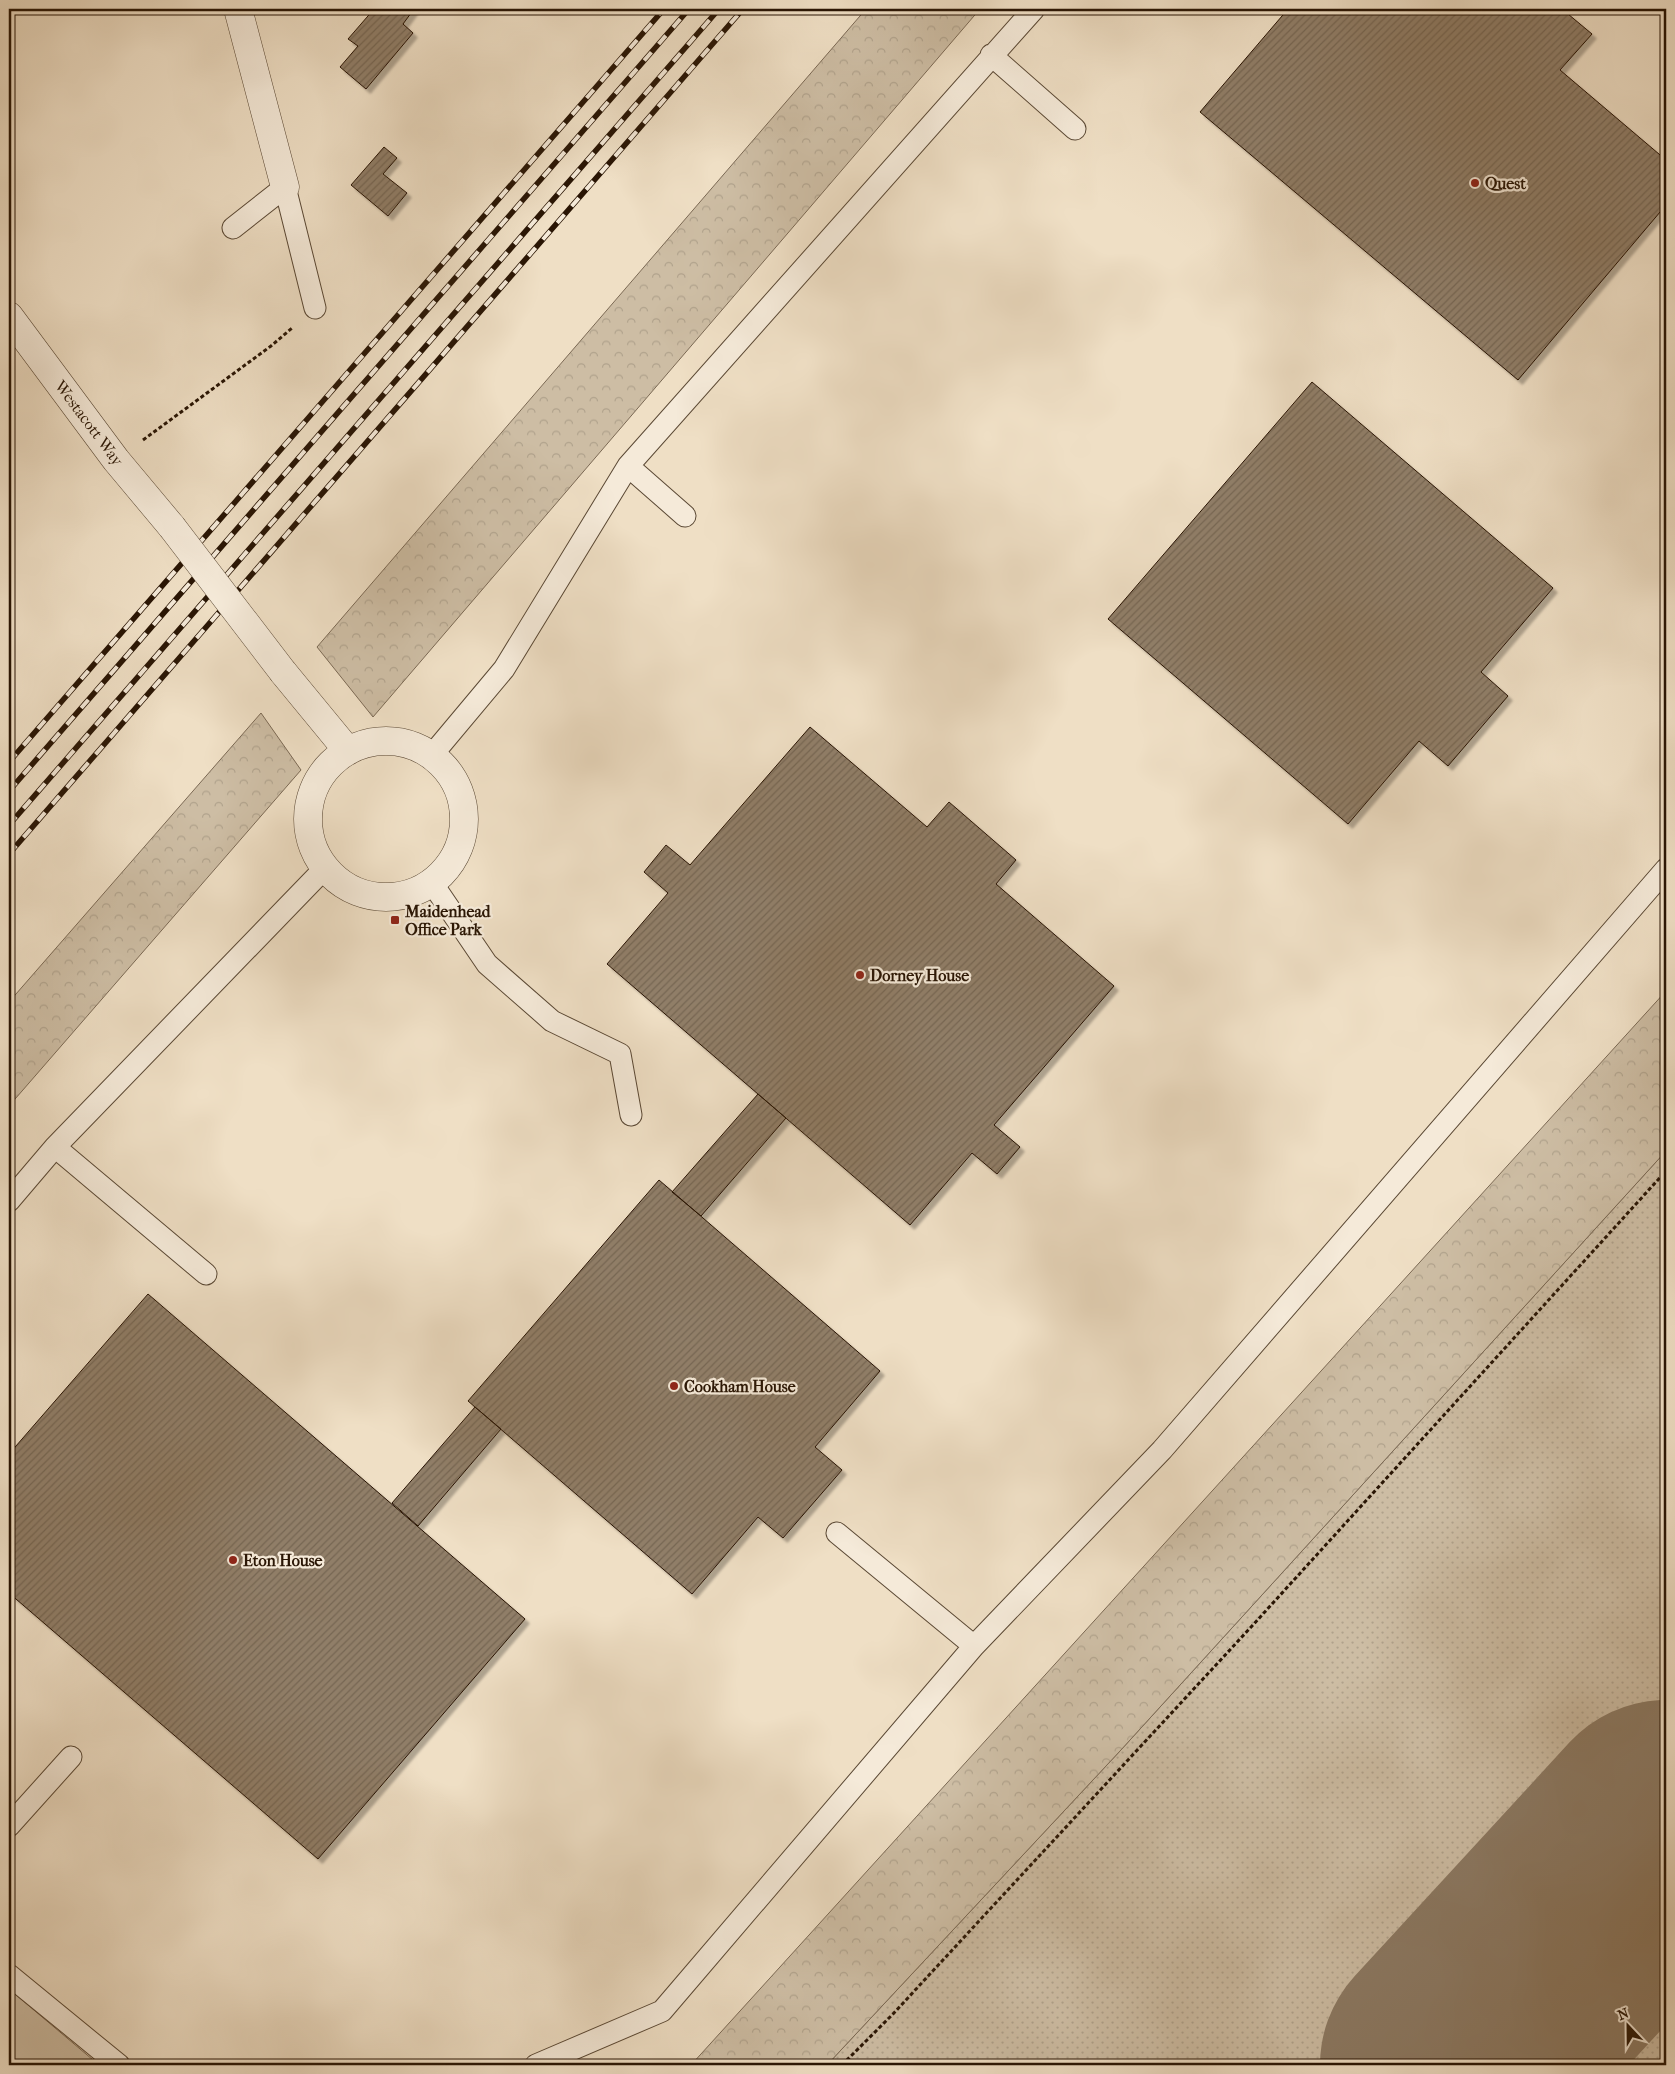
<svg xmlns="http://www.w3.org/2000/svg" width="1675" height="2074" font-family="'IM FELL French Canon',serif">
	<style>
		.grass { fill: url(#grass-dots); stroke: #7b6954 }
		.forest { fill: url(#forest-crowns); stroke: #7b6954 }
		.park { fill: #cdbda4; stroke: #7b6954 }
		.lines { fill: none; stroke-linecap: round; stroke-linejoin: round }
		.runway { stroke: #8c7a64; stroke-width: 262 }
		.building { fill: url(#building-hatch); stroke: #291504; filter: url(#shadow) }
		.service-casing { stroke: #5a4834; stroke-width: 23 }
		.minor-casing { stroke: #5a4834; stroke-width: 29 }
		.path { stroke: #291504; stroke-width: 3; stroke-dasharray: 4 2.5; stroke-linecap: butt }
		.service { stroke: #f5ead9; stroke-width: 21 }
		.minor { stroke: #f5ead9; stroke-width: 28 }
		.rail-casing { stroke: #291504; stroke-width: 5.5 }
		.rail { stroke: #f5ead9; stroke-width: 4; stroke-dasharray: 11; stroke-linecap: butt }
		.minor-bridge-casing { stroke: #5a4834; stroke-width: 29; stroke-linecap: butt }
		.minor-bridge { stroke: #f5ead9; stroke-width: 28 }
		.poi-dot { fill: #8f2418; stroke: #f5ead9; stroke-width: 2 }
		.labels { text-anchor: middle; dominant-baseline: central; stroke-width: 4.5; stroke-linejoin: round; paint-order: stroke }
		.poi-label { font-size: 16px; font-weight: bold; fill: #291504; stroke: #f5ead9; text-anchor: start }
		.street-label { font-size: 16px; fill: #291504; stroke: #f5ead9 }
	</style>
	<defs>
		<pattern id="grass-dots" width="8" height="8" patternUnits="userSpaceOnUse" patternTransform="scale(1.25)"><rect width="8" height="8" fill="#cdbda4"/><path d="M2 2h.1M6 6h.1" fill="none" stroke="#b0a28c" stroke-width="1.8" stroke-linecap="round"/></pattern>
		<pattern id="forest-crowns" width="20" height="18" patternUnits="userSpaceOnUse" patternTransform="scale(1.25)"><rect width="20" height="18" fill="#cdbda4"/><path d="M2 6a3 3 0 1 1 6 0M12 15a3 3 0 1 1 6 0" fill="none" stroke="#b0a28c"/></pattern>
		<pattern id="building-hatch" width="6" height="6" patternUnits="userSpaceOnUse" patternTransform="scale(1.25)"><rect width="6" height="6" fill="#907e68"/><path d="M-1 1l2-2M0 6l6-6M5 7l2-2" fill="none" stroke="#766653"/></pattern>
		<filter id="shadow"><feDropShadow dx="4.5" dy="4.5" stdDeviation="1" flood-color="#0004"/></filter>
	</defs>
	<rect width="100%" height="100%" fill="#efdfc5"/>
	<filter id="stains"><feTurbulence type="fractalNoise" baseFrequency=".004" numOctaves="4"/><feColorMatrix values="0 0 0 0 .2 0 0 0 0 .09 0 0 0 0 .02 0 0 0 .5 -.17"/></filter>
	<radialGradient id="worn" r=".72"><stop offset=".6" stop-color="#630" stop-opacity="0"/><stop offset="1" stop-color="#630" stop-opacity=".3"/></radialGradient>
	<path class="grass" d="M1666,1151V2065H827L1120,1751Z"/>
	<path class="forest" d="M866,9H980L373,717L317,647Z
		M261,713L301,770L9,1106V1002Z
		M1666,991V1151L1120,1751L827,2065H691Z"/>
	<path class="park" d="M9,1989L99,2065H9Z"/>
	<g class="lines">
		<path class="runway" d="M1451,2065L1666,1831"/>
	</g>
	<path class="building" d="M374,9H414L403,24L413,33L366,89L340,67L358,46L348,39Z
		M1288,9H1562L1592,34L1560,70L1666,160V205L1518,380L1200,112Z
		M384,147L397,158L383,174L407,193L388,216L351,185Z
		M1312,382L1553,588L1481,672L1508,696L1448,766L1419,741L1348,824L1108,619Z
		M810,727L927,827L949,802L1016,860L996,884L1114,986L994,1125L1020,1147L997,1174L972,1153L910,1225L607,964L668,893L644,872L666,845L690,865Z
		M758,1094L786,1118L701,1216L672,1192Z
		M659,1180L880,1371L815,1447L842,1470L783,1538L758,1517L692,1594L468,1401Z
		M148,1294L525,1619L318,1859L9,1593V1454Z
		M475,1407L501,1429L418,1526L392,1503Z"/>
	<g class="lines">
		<g class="service-casing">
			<path id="service" d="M991,55L1075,129
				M233,228L285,187L315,308
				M628,466L685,516
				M432,755L504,669L628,466L1034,9
				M432,883L487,964L552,1021L620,1054L631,1115
				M55,1147L206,1274
				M9,1201L55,1147L324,869
				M837,1533L974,1646
				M9,1826L71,1757
				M9,1975L119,2065
				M536,2065L662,2011L974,1646L1162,1450L1666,869"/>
		</g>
		<g class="minor-casing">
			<path id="minor" d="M238,9L285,187
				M9,316L116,460L172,527
				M283,672L348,751
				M308 819a78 78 0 1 1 156 0a78 78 0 1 1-156 0Z"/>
		</g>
		<path class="path" d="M143,440L271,346L292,328
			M842,2065L893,2014L1252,1626L1666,1171"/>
		<use href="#service" class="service"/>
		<use href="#minor" class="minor"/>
		<g class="rail-casing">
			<path id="rail" d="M9,762L664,9
				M9,791L689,9
				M9,825L719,9
				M9,854L743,9"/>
		</g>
		<use href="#rail" class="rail"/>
		<g class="minor-bridge-casing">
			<path id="minor-bridge" d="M172,527L283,672"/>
		</g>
		<use href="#minor-bridge" class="minor-bridge"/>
	</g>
	<g class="poi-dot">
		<circle cx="1475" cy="183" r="5"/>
		<rect x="390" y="915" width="10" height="10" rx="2.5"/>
		<circle cx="860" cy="975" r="5"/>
		<circle cx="674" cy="1386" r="5"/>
		<circle cx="233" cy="1560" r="5"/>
	</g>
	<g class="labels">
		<g class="poi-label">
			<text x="1485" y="183">Quest</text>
			<text x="405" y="911">Maidenhead<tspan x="405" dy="18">Office Park</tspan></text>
			<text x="870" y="975">Dorney House</text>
			<text x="684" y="1386">Cookham House</text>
			<text x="243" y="1560">Eton House</text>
		</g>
		<g class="street-label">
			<text transform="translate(89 423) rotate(53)">Westacott Way</text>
		</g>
	</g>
	<rect width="1675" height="2074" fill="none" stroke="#efdfc5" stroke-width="30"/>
	<rect x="10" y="10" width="1655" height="2054" fill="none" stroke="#291504" stroke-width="2.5"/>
	<rect x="15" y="15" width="1645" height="2044" fill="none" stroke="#291504"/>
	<g transform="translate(1628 2026) rotate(338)" stroke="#f5ead9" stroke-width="4" paint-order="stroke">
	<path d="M0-4L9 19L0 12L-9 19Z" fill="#291504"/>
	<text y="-8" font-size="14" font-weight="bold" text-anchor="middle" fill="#291504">N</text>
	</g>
	<rect width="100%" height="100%" filter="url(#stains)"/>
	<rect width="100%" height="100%" fill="url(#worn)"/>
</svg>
